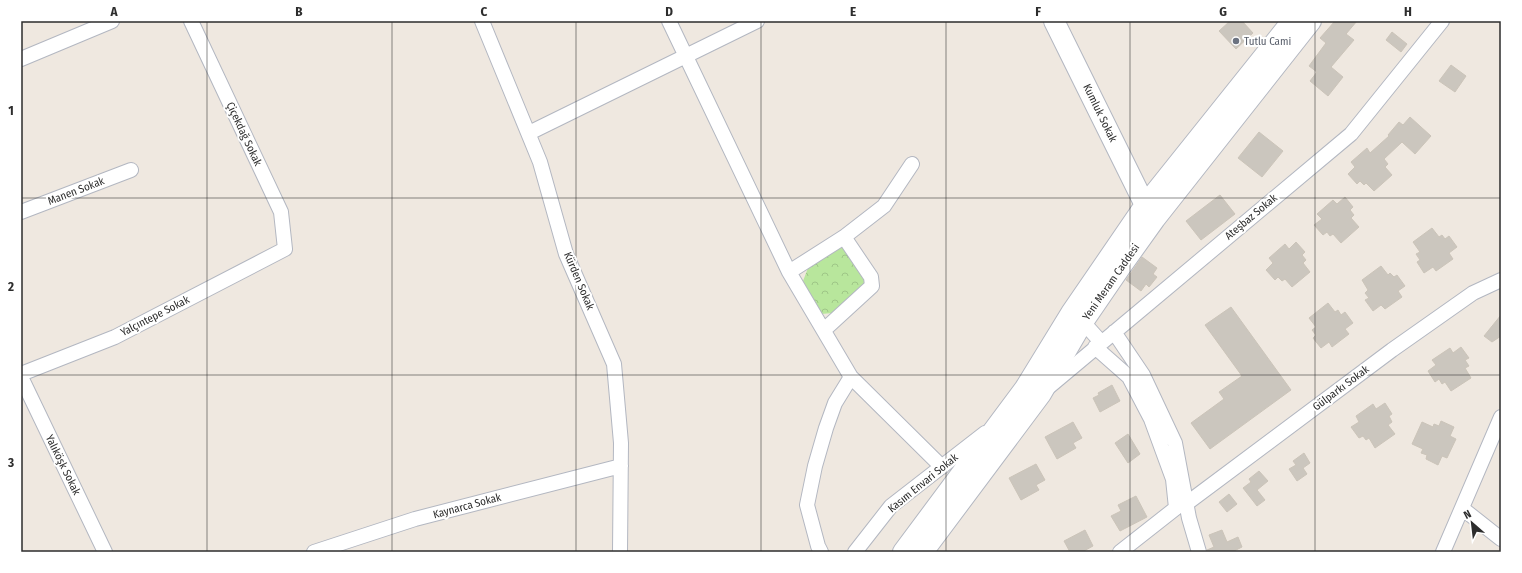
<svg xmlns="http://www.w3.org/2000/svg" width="1522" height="573" font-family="'Fira Sans Condensed',sans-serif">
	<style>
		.forest { fill: url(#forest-crowns) }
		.building { fill: #cbc6be; stroke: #cbc4b9 }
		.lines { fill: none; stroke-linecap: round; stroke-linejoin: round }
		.street-casing { stroke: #b3b7c1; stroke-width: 16 }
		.secondary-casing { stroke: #b3b7c1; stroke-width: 22 }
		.street { stroke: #fff; stroke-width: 14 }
		.secondary { stroke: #fff; stroke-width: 20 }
		.grid { fill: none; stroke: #2d2d2d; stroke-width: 1; stroke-opacity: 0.55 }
		.worship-dot { fill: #6b7280; stroke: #fff; stroke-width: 1.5 }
		.labels { text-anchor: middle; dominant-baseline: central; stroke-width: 4; stroke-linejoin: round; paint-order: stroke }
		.worship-label { font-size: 11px; fill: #5b616d; stroke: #fff; text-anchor: start }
		.street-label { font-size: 11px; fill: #2d2d2d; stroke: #fff }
		.neatline { fill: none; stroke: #2d2d2d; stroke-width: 1.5 }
		.grid-label { font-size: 13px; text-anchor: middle; font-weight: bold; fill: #2d2d2d }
	</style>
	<defs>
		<pattern id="forest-crowns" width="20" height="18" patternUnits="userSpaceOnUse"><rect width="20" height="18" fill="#b8e69c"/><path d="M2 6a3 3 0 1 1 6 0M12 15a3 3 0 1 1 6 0" fill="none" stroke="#9ec687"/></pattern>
	</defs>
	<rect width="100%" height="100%" fill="#efe8e0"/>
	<path class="forest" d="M838,246L848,250L865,278L864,287L833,313L821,314L803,281L808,268Z"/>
	<path class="building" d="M1230,21H1242L1253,33L1236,49L1219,31Z
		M1335,21H1357L1346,34L1354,40L1331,67L1343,77L1328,96L1310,81L1317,72L1309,66L1326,43L1320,38Z
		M1392,32L1407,44L1401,52L1386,40Z
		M1451,65L1466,76L1455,92L1439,81Z
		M1410,117L1431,136L1415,154L1402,142L1384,159L1388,164L1385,167L1392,175L1374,191L1366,183L1364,185L1360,181L1357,184L1348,174L1355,167L1351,162L1367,148L1370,153L1389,136L1388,135L1399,122L1403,125Z
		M1259,132L1283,151L1262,177L1238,158Z
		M1220,195L1235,214L1201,240L1186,221Z
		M1345,197L1353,207L1350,210L1354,215L1351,218L1359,227L1341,243L1333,234L1330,236L1327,232L1323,235L1314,225L1322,219L1317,214L1333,200L1337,204Z
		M1432,228L1439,237L1442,235L1445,239L1449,236L1457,247L1449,253L1453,259L1436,271L1433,267L1424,273L1417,262L1420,260L1416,254L1420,252L1413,242Z
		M1296,242L1305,252L1302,255L1306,260L1303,263L1310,272L1292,287L1285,279L1282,281L1278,277L1275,280L1266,270L1273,263L1269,258L1285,244L1289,249Z
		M1142,257L1157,268L1153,274L1157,277L1149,287L1146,284L1141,291L1126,280Z
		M1381,266L1388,275L1390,273L1394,277L1397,275L1405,286L1398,291L1402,297L1385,309L1381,305L1373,311L1365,300L1369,298L1365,293L1368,290L1362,280Z
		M1328,303L1335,312L1338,310L1341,315L1345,312L1353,323L1345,329L1349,334L1332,347L1329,342L1321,348L1313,338L1316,335L1312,330L1316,327L1309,318Z
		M1231,307L1291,390L1210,449L1191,423L1224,399L1219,392L1242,376L1205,325Z
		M1501,315V336L1492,342L1484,336Z
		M1461,347L1469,358L1465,360L1469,366L1465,368L1471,378L1451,391L1445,382L1442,384L1439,379L1435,382L1428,371L1436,365L1432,360L1450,348L1453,353Z
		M1112,385L1120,401L1100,412L1093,398L1099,395L1098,393Z
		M1385,403L1392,414L1389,416L1392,422L1388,425L1395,434L1375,448L1369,438L1366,440L1363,436L1359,438L1351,427L1359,422L1356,416L1373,404L1376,409Z
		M1441,421L1454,427L1450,436L1456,439L1447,458L1442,456L1438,465L1426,459L1427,455L1421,453L1423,449L1412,444L1422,422L1433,427L1434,424L1439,426Z
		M1073,422L1082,438L1073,443L1076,448L1057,459L1045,437Z
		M1128,434L1140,454L1128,463L1115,443Z
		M1304,453L1310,463L1303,468L1307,474L1297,481L1289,469L1296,465L1293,461Z
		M1036,464L1045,480L1036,485L1039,490L1021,500L1009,478Z
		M1259,471L1268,481L1257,490L1265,500L1257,506L1243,488L1251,482L1249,479Z
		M1229,494L1237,504L1227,512L1219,502Z
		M1136,496L1147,517L1120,531L1111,516L1121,511L1118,505Z
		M1085,530L1093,546L1082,552H1070L1064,541Z
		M1222,530L1227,542L1238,537L1242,547L1232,552H1207V550L1214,547L1209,535Z"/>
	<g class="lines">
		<g class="street-casing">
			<path id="street" d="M482,21L540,162L566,254L614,364L621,443L620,552
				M669,21L789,272L851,377L942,467
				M21,59L112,21
				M529,133L757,21
				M21,212L131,170
				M789,272L844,237L884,206L912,164
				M1083,322L1101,342
				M824,330L872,286L871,277L844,237
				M1114,332L1143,375L1175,443L1189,518L1199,552
				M1095,347L1129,377L1151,419L1173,479L1176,508L1120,552
				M21,374L115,337L285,249L281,212L191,21
				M21,377L105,552
				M1050,386L1351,134L1442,21
				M1186,504L1392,350L1473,293L1501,280
				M1463,509L1501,539
				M314,552L415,519L621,466
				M821,552L818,546L807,505L815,466L826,428L835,403L851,377
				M855,552L891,506L985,433
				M1443,552L1501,417"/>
		</g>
		<g class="secondary-casing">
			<path id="secondary" d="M1054,21L1145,205
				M903,552L1025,388L1071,313L1145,205L1292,21
				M923,552L1041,394L1083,322L1120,268L1155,219L1311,21"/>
		</g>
		<use href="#street" class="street"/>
		<use href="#secondary" class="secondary"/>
	</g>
	<path class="grid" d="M207,21V552M392,21V552M576,21V552M761,21V552M946,21V552M1130,21V552M1315,21V552M21,198H1501M21,375H1501"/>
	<circle class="worship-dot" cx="1236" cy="41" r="4"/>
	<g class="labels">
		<g class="worship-label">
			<text x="1244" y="41">Tutlu Cami</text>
		</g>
		<g class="street-label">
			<text transform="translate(1100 113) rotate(64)">Kumluk Sokak</text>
			<text transform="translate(244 134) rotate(65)">Çiçekdağ Sokak</text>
			<text transform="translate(76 191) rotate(-21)">Manen Sokak</text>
			<text transform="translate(1251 217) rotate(-40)">Ateşbaz Sokak</text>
			<text transform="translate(579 281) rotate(67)">Kürden Sokak</text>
			<text transform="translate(1111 282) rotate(-55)">Yeni Meram Caddesi</text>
			<text transform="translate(155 316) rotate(-27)">Yalçıntepe Sokak</text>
			<text transform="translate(1341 388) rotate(-37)">Gülparkı Sokak</text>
			<text transform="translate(63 465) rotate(64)">Yalıköşk Sokak</text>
			<text transform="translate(923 483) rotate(-39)">Kasım Envari Sokak</text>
			<text transform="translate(467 506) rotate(-15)">Kaynarca Sokak</text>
		</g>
	</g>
	<rect width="1522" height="573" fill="none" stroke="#ffffff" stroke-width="44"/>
	<g transform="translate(1472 523) rotate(332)" stroke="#ffffff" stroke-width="3" paint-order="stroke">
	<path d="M0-3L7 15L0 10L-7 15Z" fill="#2d2d2d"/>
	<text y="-6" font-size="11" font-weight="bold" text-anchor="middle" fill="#2d2d2d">N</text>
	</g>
	<rect x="22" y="22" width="1478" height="529" class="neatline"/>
	<g class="grid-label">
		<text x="114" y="16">A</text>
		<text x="299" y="16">B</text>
		<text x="484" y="16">C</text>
		<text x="669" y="16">D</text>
		<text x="853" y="16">E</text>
		<text x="1038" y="16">F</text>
		<text x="1223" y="16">G</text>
		<text x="1408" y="16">H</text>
		<text x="11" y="115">1</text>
		<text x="11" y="291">2</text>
		<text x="11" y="467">3</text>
	</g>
</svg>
